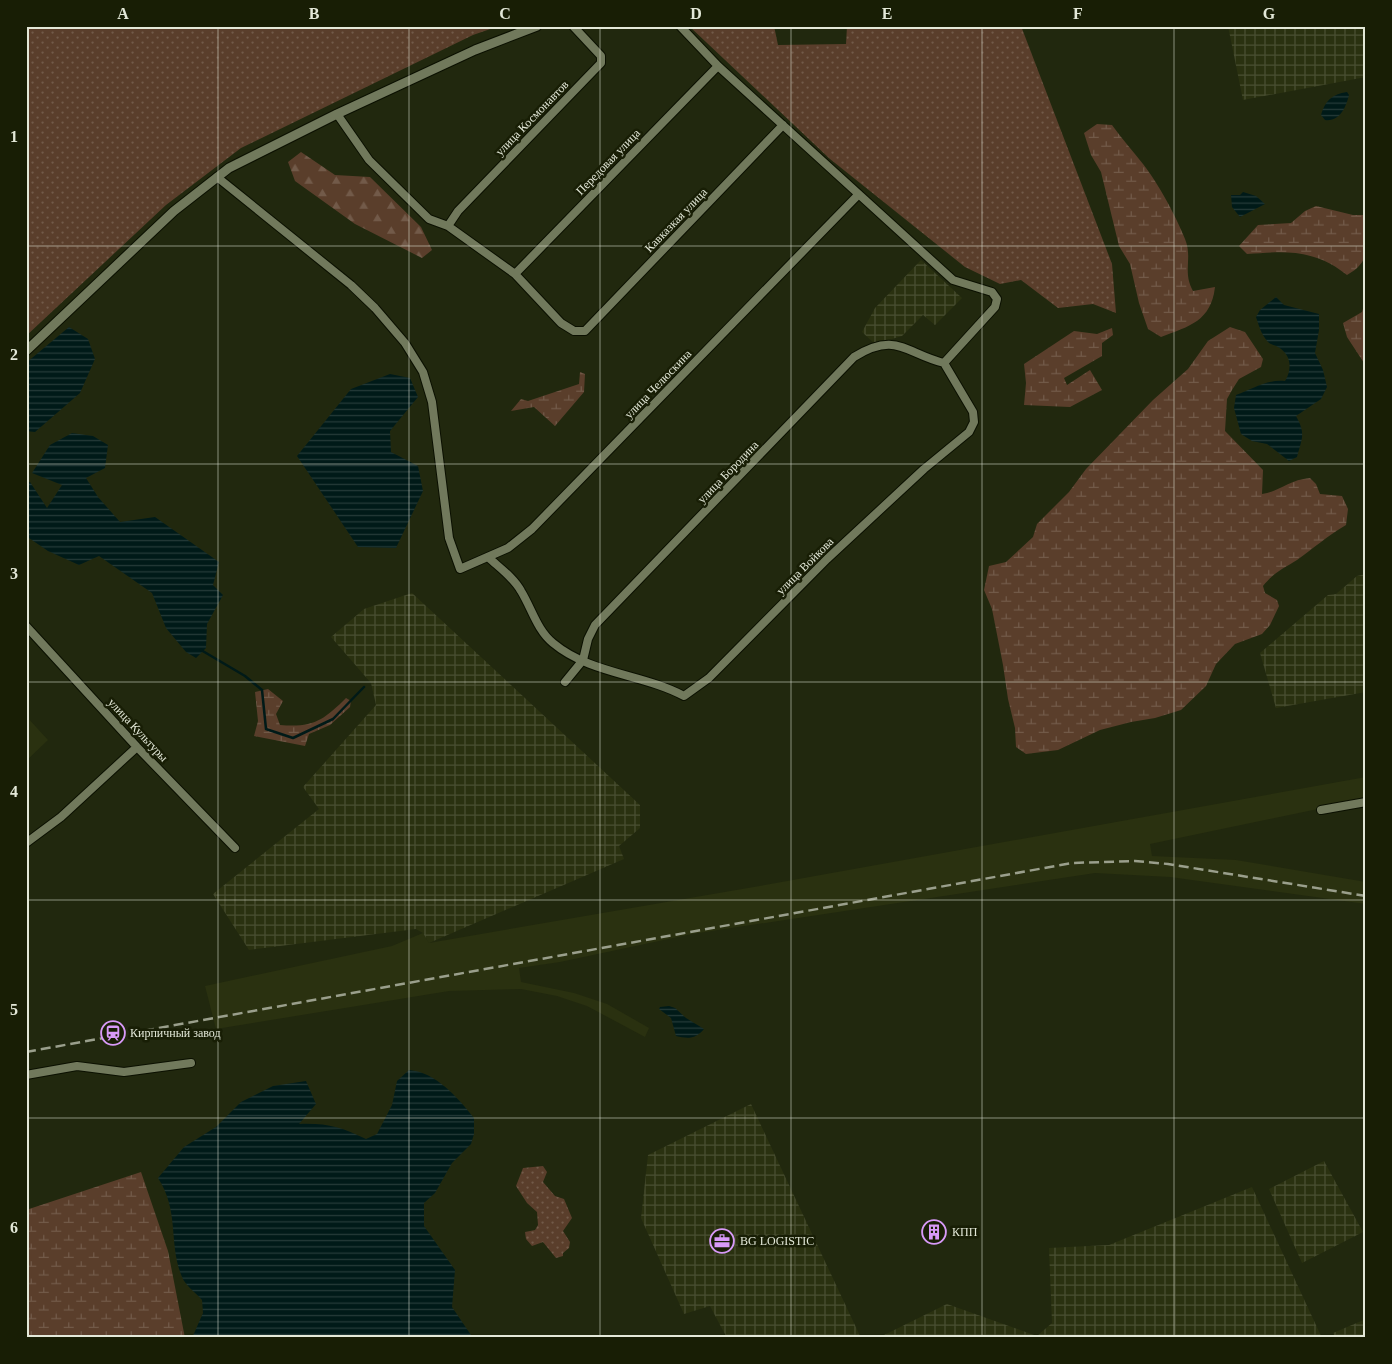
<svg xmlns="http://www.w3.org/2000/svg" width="1392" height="1364" font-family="Georgia,serif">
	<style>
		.built { fill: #2a3110 }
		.industrial { fill: url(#industrial-grid) }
		.grass { fill: url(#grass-dots) }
		.forest { fill: url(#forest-firs) }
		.wetland { fill: url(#wetland-marsh) }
		.water { fill: url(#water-rules) }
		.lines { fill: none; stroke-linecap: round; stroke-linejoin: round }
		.stream { stroke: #001a18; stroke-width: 2.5 }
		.minor-casing { stroke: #0b1000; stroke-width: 10 }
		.tertiary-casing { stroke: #0b1000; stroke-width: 11 }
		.minor { stroke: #71795c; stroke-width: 8 }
		.tertiary { stroke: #71795c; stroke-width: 9 }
		.rail { stroke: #9a9f8c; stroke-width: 2.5; stroke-dasharray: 10 5; stroke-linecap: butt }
		.grid { fill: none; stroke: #e3e8d8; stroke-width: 1; stroke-opacity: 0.55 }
		.labels { text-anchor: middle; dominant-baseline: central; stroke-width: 5; stroke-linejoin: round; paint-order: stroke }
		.street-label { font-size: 12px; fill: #e3e8d8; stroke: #181e05 }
		.poi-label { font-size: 12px; fill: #e3e8d8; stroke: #181e05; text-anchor: start }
		.neatline { fill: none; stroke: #e3e8d8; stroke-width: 2 }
		.grid-label { font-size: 16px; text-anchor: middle; font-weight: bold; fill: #e3e8d8 }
	</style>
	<defs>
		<pattern id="industrial-grid" width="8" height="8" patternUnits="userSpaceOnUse" patternTransform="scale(1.25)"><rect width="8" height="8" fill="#2a3110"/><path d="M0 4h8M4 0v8" fill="none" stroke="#494f32"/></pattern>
		<pattern id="grass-dots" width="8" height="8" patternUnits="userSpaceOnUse" patternTransform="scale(1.25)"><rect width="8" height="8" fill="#5a3e2b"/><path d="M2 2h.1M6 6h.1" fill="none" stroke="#725a49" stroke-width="1.8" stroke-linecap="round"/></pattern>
		<pattern id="forest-firs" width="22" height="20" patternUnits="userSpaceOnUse" patternTransform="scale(1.25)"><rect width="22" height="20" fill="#5a3e2b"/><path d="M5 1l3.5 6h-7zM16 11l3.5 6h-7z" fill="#725a49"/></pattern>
		<pattern id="wetland-marsh" width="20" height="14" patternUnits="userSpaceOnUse" patternTransform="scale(1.25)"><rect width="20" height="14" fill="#5a3e2b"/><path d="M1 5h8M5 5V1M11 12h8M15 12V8" fill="none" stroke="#725a49"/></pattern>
		<pattern id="water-rules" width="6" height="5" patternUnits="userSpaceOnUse" patternTransform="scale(1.25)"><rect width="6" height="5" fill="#001a18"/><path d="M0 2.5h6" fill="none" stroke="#253b39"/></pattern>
	</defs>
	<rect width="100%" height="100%" fill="#21280e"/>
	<path class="built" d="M26,716L48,740L26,761Z
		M1366,777V799L1150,844L1152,856L1236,860L1366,882V904L1170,877L1095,873L692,934L560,962L519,968L521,982L574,993L607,1004L649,1028L645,1037L587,1006L557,996L521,989L449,991L216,1029L205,986L392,946L423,933L429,943L765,885Z"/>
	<path class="industrial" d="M1228,26H1366V77L1243,100Z
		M921,260L962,298L935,325L923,315L902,336L875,344L862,332L875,308Z
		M1366,574V692L1276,708L1260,653L1328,595L1336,594L1357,576Z
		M412,593L640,805V828L619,846L624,859L429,943L423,933L416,929L249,950L213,894L319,809L303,787L376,705L371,683L331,637L364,609Z
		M751,1104L861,1338H727L710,1306L684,1314L641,1218L648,1155Z
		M1324,1161L1363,1232L1302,1263L1269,1189Z
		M1252,1187L1322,1338H878L947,1304L1037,1336L1052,1323L1049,1248L1109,1245Z
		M1366,1319V1338H1336L1333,1333Z"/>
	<path class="grass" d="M26,26H499L473,35L241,148L166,205L26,336Z
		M689,26H774L778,45L846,44L847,26H1021L1112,264L1116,313L1093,304L1058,308L1021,280L1000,284L965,267L830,159Z
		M543,1166L547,1172L543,1182L555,1196L564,1199L572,1218L563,1231L570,1242L569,1248L563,1253V1256L556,1258L543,1242L532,1246L526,1239L525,1232L535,1230L538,1225L537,1212L527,1203L516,1186L523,1168Z"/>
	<path class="forest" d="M301,152L335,175L370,177L421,227L432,250L422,258L355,224L295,181L288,162Z"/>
	<path class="wetland" d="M1097,124L1112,125C1122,139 1133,151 1143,164C1158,183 1176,216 1185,239C1193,259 1182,271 1193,291L1215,287C1211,321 1190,326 1161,337L1148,329L1139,303L1130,264L1119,246L1101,172L1091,155L1084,133Z
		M1316,206L1353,215H1366C1366,242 1374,260 1347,275C1314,249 1287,251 1247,254L1239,246L1258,225L1291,223L1305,211Z
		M1366,299V366L1347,337L1343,323L1362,312Z
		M1230,327L1245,332L1263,359L1261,367L1239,379L1232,390L1227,399L1225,431L1263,470L1262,494C1279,492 1288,480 1310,478L1316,484L1320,494L1342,496L1348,509L1346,525C1327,536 1314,548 1297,560C1284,568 1273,573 1263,586L1265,593L1277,600L1279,606L1270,625L1262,634L1235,644L1216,664L1206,686L1181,710L1155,718L1131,722L1100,730L1058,750L1026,754L1016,747L1015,728L1008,699L1003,665L992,609L984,590L989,566L1006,562L1033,537L1037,524L1069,492L1086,469L1153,400L1188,369L1208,341Z
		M1112,328L1113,335L1102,343V356L1064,378L1067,385L1090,370L1102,390L1070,407L1024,405L1026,383L1024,364L1074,331L1097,334Z
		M580,372L585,374L584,392L555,426L534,407L511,411L521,399L528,401L579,384Z
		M268,689L283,701L276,714L280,725C313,728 324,720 346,698L351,701L350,707L330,725L309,734L305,746L254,736L258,721L255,692Z
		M141,1172L168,1251L185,1338H26V1210Z"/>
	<path class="water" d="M1347,92L1349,95C1346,107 1340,122 1325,120L1321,115C1325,101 1332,94 1347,92Z
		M1243,192L1256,196L1265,204L1240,217L1232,207L1231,195H1240Z
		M1276,297L1284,305L1319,314V330L1315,353L1323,370L1327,387L1321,399L1296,416C1306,434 1302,438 1297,457L1289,461L1267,444L1252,441L1241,434L1234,408L1236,395C1253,389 1267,379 1285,381C1292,370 1292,355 1278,347C1275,345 1271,345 1268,342C1261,334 1259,326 1256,317L1260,310Z
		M69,327L88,339L95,359L80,393L35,432L26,431V363Z
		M390,374L410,378L418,397L390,431L391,452L418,466L423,491L396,548L358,547L297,456L351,389Z
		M72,433L93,436L108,445L105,468L86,478L98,497L120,522L155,517L219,562L213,585L223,595L207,624L206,648L196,658L186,652L166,628L152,593L99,556L79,565L48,551L26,536V483L30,482L47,508L62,485L32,473L50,445Z
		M669,1006L675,1008L686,1018L704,1029C696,1039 688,1039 676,1036L671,1018L659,1009L660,1007Z
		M409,1070C436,1072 458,1098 474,1118V1134L471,1144L452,1163L435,1193L424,1203V1226L455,1270L452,1307L473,1338H192L203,1313L202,1300C196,1293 185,1285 182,1277C168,1243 180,1212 158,1178L184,1147L216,1127L241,1102L273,1086L306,1081L316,1104L299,1124C327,1123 341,1127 366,1139L377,1134L392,1105L397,1081Z"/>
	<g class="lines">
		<path class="stream" d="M201,650L245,676L262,690L266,729L293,738L333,719L364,687"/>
		<g class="minor-casing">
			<path id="minor" d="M337,114L369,160L429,219L448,226L515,274L561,323L574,331H585L783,125
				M217,177L351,285L375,308L405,343L423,372L432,402L449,538L460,569L508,548L532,529L858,195
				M448,226L458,211L601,63V56L573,26
				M515,274L718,66
				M489,558C500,568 514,578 521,591C532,609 537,630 553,643C590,674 643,674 684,696L709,678L827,559L924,469L969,432L974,422L973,412L944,363L995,307L997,299L992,292L953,280L718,66L680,26
				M26,626L137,747L235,848
				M565,682L583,660L588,639L595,625L854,357C896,331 905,353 944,363
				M1321,810L1366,802
				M26,843L61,817L137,747
				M26,1075L77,1066L124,1072L191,1063"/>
		</g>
		<g class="tertiary-casing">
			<path id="tertiary" d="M26,351L174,211L229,168L337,114L475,50L537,26"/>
		</g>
		<use href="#minor" class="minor"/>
		<use href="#tertiary" class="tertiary"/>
		<path class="rail" d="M26,1052L1072,863L1135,861L1168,864L1366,896"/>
	</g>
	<path class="grid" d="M218,26V1338M409,26V1338M600,26V1338M791,26V1338M982,26V1338M1174,26V1338M26,246H1366M26,464H1366M26,682H1366M26,900H1366M26,1118H1366"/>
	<defs>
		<g id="station-ring" transform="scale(1.25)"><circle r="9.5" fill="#181e05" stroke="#d89af8" stroke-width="1.5"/><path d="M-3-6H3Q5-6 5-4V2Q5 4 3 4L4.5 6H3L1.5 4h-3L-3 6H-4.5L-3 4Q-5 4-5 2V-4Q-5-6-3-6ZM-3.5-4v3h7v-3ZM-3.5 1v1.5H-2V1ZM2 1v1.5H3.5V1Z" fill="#d89af8"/></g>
		<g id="building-ring" transform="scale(1.25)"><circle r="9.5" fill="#181e05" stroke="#d89af8" stroke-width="1.5"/><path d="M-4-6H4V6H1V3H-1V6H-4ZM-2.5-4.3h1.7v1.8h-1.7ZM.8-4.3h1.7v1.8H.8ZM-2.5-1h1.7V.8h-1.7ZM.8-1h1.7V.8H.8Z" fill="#d89af8"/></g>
		<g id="office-ring" transform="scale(1.25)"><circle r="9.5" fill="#181e05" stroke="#d89af8" stroke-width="1.5"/><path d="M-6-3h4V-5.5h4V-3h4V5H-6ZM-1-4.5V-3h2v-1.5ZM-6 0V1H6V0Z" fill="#d89af8"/></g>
	</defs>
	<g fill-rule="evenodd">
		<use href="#station-ring" x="113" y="1033"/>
		<use href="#building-ring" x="934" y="1232"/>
		<use href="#office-ring" x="722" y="1241"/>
	</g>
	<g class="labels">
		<g class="street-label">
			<text transform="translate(532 118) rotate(-46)">улица Космонавтов</text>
			<text transform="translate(608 162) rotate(-46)">Передовая улица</text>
			<text transform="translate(676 220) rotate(-46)">Кавказкая улица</text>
			<text transform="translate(658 384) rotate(-46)">улица Челюскина</text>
			<text transform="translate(728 472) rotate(-46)">улица Бородина</text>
			<text transform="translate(805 566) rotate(-45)">улица Войкова</text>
			<text transform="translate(138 730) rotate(47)">улица Культуры</text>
		</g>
		<g class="poi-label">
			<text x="130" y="1033">Кирпичный завод</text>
			<text x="952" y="1232">КПП</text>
			<text x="740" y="1241">BG LOGISTIC</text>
		</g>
	</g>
	<rect width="1392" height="1364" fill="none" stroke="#181e05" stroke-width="55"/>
	<rect x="28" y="28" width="1336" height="1308" class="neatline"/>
	<g class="grid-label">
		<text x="123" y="19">A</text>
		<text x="314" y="19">B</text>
		<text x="505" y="19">C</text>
		<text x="696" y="19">D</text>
		<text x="887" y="19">E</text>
		<text x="1078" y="19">F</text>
		<text x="1269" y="19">G</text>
		<text x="14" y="142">1</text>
		<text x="14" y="360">2</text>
		<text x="14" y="579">3</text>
		<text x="14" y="797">4</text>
		<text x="14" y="1015">5</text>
		<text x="14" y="1233">6</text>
	</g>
</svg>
